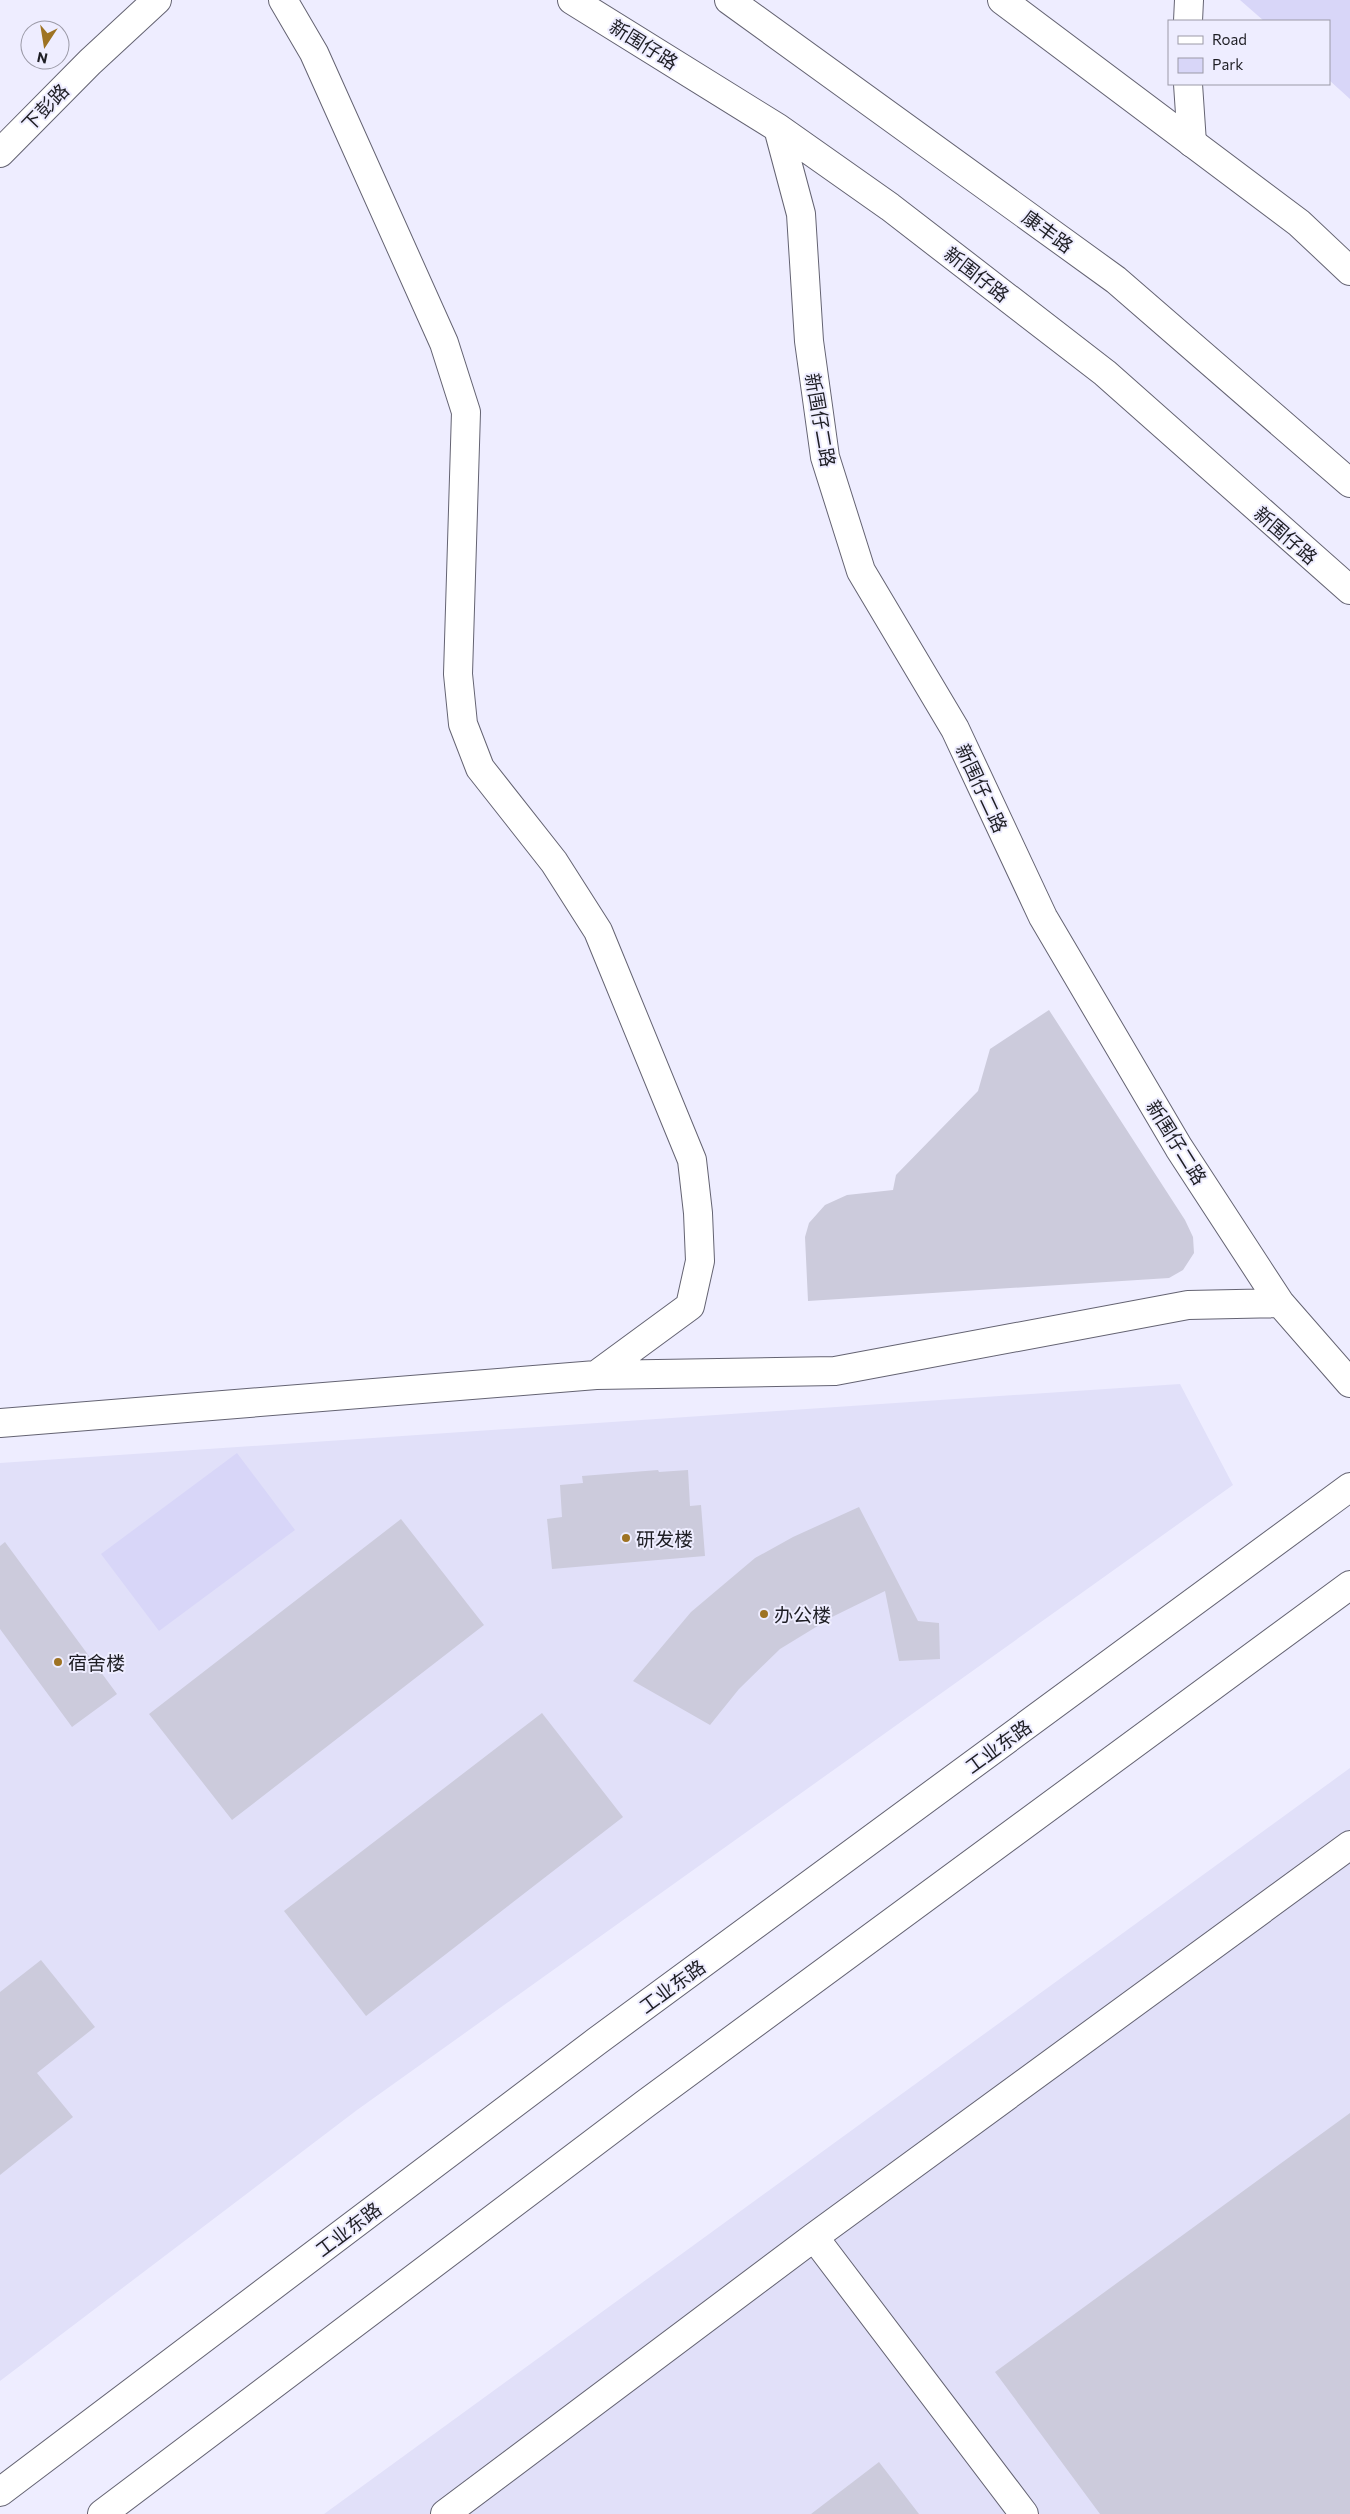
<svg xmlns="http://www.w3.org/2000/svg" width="1350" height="2514" font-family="Commissioner,'Noto Sans SC',sans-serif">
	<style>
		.built { fill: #e1e0f9 }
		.green { fill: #d8d6f8 }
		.building { fill: #cccbdc }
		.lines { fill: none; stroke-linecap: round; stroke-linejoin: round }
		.minor-casing { stroke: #646372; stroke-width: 30 }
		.major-casing { stroke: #646372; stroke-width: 30 }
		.minor { stroke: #fff; stroke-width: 28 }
		.major { stroke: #fff; stroke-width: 28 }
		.poi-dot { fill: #9e7323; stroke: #eeedff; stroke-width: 2 }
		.labels { text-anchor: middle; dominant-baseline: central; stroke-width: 4; stroke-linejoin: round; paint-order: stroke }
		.street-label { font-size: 19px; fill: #1e1e24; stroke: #eeedff }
		.poi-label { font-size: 19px; fill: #1e1e24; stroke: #eeedff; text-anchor: start }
	</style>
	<rect width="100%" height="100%" fill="#eeedff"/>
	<path class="built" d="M1180,1384L1233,1485L357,2110L0,2381V1463Z
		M1350,1768V2514H324Z"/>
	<path class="green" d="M1240,0H1350V99L1329,80V21H1264Z
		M237,1453L295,1530L159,1631L101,1554Z"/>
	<path class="building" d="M1049,1010L1185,1220L1193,1237L1194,1253L1183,1270L1169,1278L808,1301L805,1237L809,1223L825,1205L847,1195L893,1190L896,1175L978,1091L990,1049Z
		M658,1470L659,1472L688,1470L690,1506L701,1505L705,1556L552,1569L547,1519L562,1517L560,1485L583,1483L582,1476Z
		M859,1507L918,1621L939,1623L940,1659L899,1661L885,1591L834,1616L780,1649L739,1689L710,1725L633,1681L691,1612L755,1558L793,1537Z
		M401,1519L484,1625L232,1820L149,1714Z
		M5,1542L117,1694L72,1727L0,1629V1546Z
		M542,1713L623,1817L366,2016L284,1911Z
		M41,1960L95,2027L37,2073L73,2117L0,2175V1992Z
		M1350,2113V2514H1100L995,2372Z
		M879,2462L919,2514H811Z"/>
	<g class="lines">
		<g class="minor-casing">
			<path id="minor" d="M283,0L314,53L444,343L466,412L458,674L463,724L480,768L554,862L598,931L692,1160L698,1213L700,1261L690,1306L596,1375
				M572,0L778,128L890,207L1105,373L1350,590
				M1188,21L1189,0
				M1188,84L1192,143
				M778,128L801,214L809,341L825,457L861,571L955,729L1043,917L1179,1148L1280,1303L1350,1383
				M0,153L90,62L157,0
				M0,1423L596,1375L835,1371L1188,1305L1280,1303
				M814,2237L1024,2514
				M445,2514L814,2237L1350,1845"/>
		</g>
		<g class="major-casing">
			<path id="major" d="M729,0L1116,280L1350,483
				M1002,0L1299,223L1350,271
				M0,2492L597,2041L1350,1487
				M102,2514L645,2104L1350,1585"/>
		</g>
		<use href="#minor" class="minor"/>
		<use href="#major" class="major"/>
	</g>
	<g class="poi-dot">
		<circle cx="626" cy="1538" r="5"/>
		<circle cx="764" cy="1614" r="5"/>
		<circle cx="58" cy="1662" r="5"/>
	</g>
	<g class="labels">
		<g class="street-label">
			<text transform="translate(644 44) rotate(32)">新围仔路</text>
			<text transform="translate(45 107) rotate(-46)">下彭路</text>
			<text transform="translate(1048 231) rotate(36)">康丰路</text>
			<text transform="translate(977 274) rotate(38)">新围仔路</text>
			<text transform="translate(821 420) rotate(80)">新围仔二路</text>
			<text transform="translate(1286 535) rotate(41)">新围仔路</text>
			<text transform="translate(982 788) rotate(65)">新围仔二路</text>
			<text transform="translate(1177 1142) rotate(58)">新围仔二路</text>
			<text transform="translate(998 1746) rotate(-36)">工业东路</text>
			<text transform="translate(672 1986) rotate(-36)">工业东路</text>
			<text transform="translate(348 2229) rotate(-37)">工业东路</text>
		</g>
		<g class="poi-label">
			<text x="636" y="1538">研发楼</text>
			<text x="774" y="1614">办公楼</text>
			<text x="68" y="1662">宿舍楼</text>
		</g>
	</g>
	<rect x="1168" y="20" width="162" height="65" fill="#eeedff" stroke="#9b9aa7"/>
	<rect x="1178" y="36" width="25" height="8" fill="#ffffff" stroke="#9b9aa7"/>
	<text x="1212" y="45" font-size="15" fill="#1e1e24">Road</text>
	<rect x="1178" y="58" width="25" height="15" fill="#d8d6f8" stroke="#9b9aa7"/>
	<text x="1212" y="70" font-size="15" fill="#1e1e24">Park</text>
	<g transform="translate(45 45) rotate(192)"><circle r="24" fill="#eeedff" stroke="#9b9aa7"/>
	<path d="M0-4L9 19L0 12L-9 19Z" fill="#9e7323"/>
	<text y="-8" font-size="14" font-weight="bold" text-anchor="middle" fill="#1e1e24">N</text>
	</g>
</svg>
